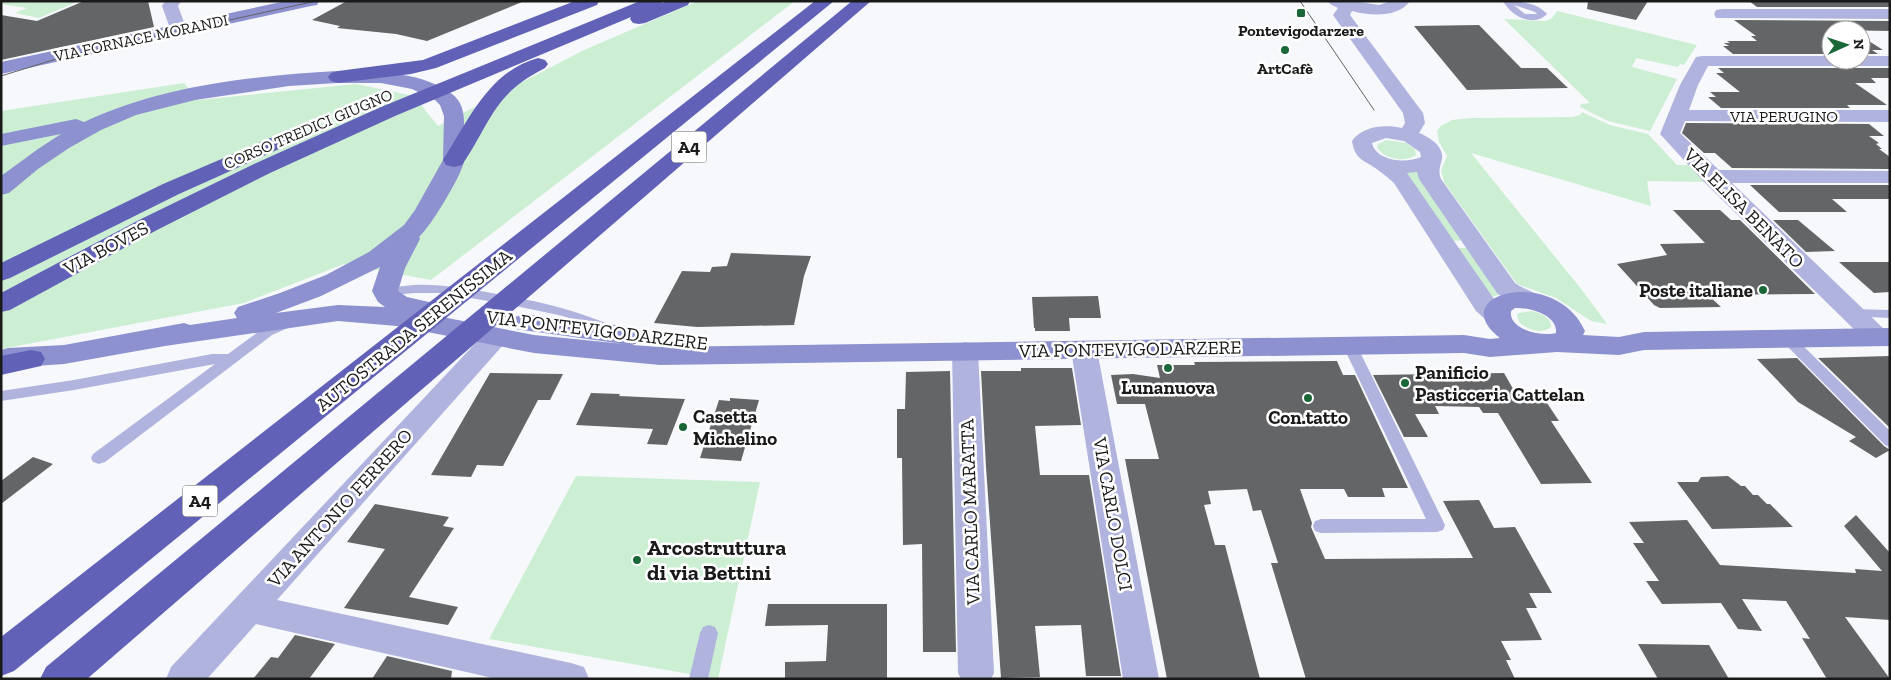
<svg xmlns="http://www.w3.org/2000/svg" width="1891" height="680" font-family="'Zilla Slab',serif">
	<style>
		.green { fill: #ccefd4 }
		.building { fill: #646567 }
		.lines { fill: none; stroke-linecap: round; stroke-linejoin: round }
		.lane { fill: #b0b3dd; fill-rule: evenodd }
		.street { fill: #b0b3dd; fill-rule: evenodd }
		.secondary { fill: #8d91cf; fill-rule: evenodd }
		.highway { fill: #6161b8; fill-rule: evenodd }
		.tram { stroke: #636365; stroke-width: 1 }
		.poi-dot { fill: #1a6837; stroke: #fff; stroke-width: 2 }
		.labels { text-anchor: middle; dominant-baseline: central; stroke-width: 5; stroke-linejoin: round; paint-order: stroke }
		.far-poi-label { font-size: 16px; font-weight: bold; fill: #1a1a1b; stroke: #fff }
		.far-street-label { font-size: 16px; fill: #1a1a1b; stroke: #fff }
		.shield { fill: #fff; stroke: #5f5f5f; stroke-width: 1 }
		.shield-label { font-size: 18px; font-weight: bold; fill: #1a1a1b }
		.street-label { font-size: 19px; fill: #1a1a1b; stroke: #fff }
		.poi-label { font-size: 19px; font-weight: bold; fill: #1a1a1b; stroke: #fff; text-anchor: start }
		.near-poi-label { font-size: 22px; font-weight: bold; fill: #1a1a1b; stroke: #fff; text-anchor: start }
	</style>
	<rect width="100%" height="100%" fill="#f7f8fb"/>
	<path class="green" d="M1,1H79L39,18L15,13L27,8L1,4Z
		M698,1H795L431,280L344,264L244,303L1,349V111L184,83L198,100L356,84L414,96L438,126L584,50Z
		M1557,11L1697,45L1684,65L1680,64L1678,67L1636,58L1632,67L1677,79L1650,131L1608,121L1580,107L1581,104L1590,103L1504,19L1546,21L1552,18Z
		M1582,112L1610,125L1648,134L1677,165H1689L1705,182L1647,181L1651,206L1471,153L1582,290L1607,324L1591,321L1556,298L1517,284L1444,182L1441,170L1447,156L1439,142L1437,131L1441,126L1452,120L1471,118L1572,117L1580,115Z
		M1386,140L1406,143L1415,149L1416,155C1405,163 1383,159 1377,147L1378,144Z
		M1403,172H1421L1468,240L1449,241Z
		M1454,248H1473L1503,293L1490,298Z
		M1532,311C1541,313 1551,317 1551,327C1541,335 1528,330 1519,322L1517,315L1519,313Z
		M576,476L760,482L718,679L489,639Z"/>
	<path class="building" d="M84,1H148L154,27L1,60V15L37,21Z
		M347,1H522V2L427,41L396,34L337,28L340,26L312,20Z
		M1588,1H1648L1636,20L1587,9Z
		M1749,1H1890V7H1757Z
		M1734,20L1890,21V31L1831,30V54H1733L1723,46H1729L1724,43H1730L1727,41H1757L1751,36H1756Z
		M1479,25L1521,68H1547L1568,88L1467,90L1414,26Z
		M1861,36L1883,50H1872L1878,54H1861Z
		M1718,68H1890V78H1871L1876,83H1855L1887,105H1847L1850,108H1721L1708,97H1716L1710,92H1740L1716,73H1724Z
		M1686,123L1869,124L1884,136H1869L1879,143L1876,144L1882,149H1879L1890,157V169L1732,168L1715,153H1704L1682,133Z
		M1750,185H1890V199H1832L1847,212H1779Z
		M1673,210H1720L1731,220H1740L1815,294L1708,295L1721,307L1660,308L1654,305L1617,264L1667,255L1660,244L1705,243Z
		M1773,220H1798L1835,251L1806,252Z
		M731,253L811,256L804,276L794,325L697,327L654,323L682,271L710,272L712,267L727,266Z
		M1839,262H1890V292L1874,293Z
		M1098,296L1101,318H1069L1070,331H1035V328H1034L1032,297Z
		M1890,356V428L1818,358Z
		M1797,358L1884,446L1890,450L1876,458L1849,441L1856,437L1798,402L1757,359Z
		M1337,361L1343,375H1355L1408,488H1382L1385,497H1348L1344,489H1300L1312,523L1311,527L1325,559L1473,558L1443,501L1479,500L1494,528L1515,527L1552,593H1529L1537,608H1526L1542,640L1501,641L1511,660H1506L1515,679H1306L1271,563H1278L1261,510L1253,511L1247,489L1208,491L1211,504L1204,505L1215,545H1225L1260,679H1167L1125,459H1159L1145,404H1117L1111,375L1133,374L1160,378L1157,365H1195L1194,362Z
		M1021,368H1072L1081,425L1035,426L1040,475H1089L1121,676H1086L1081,625L1035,626L1040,677L1001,678L986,467L981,371H1021Z
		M950,371L956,652H923L922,544L903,545L902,458H897V409H905L906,372Z
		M490,373L563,374L550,400H538L503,466L477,465L471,477L431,475Z
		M1504,373L1516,394H1541L1559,421H1551L1592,483L1541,484L1498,413H1483L1479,407L1435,406L1439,414H1415L1428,437H1404L1373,375Z
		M591,393L620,394L619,396L685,399L667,445L647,444L653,429L576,425Z
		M730,398L759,400L741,461L700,458L719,400L730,401Z
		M33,457L53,464L1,504V481Z
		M1728,476L1741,486H1745L1753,495H1758L1767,504H1770L1793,527L1712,529L1677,482H1698L1701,477Z
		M375,504L449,517L443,526L454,528L409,597L458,607L448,625L344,608L385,549L347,542Z
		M1856,515L1890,553V620L1845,617L1890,679H1827L1802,638L1810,639L1786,601L1742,599L1762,631L1738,629L1721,603L1662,604L1646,581H1659L1633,543H1644L1629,522L1687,520L1720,565L1856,573L1855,569L1882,571L1844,526Z
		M768,604H887V679H785V662L826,661L828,625L765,626Z
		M295,635L335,644L309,679H253L271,657L278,658Z
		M1638,644L1709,645L1729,679H1658Z
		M387,656L452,671L451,679H372Z"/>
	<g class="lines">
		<path class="lane" d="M1503,1C1518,1 1537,2 1547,14C1533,28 1511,16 1503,1ZM1514,5L1535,12L1537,14H1525Z
			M414,285C442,284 469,289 497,294C538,301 577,310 615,327L617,330L615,333L610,334L563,316L511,305L441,293H414L385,296L378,292L385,288Z
			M1852,309L1890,310V318L1847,316L1845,313Z
			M285,320L290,321L292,324L290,327L272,335L105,462L99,464L93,462L91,458L93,454L215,364L74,390L1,401V391L74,380L212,354H228L262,329Z
			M1788,334L1793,336L1890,431V447L1885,445L1783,342L1781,339L1783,336Z
			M1350,341L1355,343L1357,346L1445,525L1443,530L1437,532L1321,533L1315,531L1313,526L1315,521L1321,519H1426L1343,346L1345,343Z
			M709,625L715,627L718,633L708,679H689L700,633L703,627Z"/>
		<path class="street" d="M165,1H181L178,6L187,30L184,34L178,35L172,34L162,6Z
			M1328,1H1352L1379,5L1391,1H1410C1398,18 1370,16 1352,11L1350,15L1423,113L1425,123L1419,133C1429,137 1444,146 1442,159C1440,167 1438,171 1441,179L1515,283C1524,290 1538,292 1545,301L1541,307C1525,311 1509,303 1497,293L1419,179L1417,172L1407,173L1494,299L1509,316L1505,322C1491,325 1486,320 1476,311L1394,183C1389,179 1384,174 1378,170C1365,160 1355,161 1352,141C1362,126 1385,124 1402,128L1405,123L1403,113L1333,15L1338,8L1330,4ZM1386,138L1404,141L1420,152L1421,157C1406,164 1376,161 1372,143Z
			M1722,9H1890V19L1716,18L1714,14L1716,10Z
			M1702,56H1831V60H1861V56H1890V66H1708L1698,85L1689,110H1890V122L1685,121L1680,133L1719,170L1890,171V183H1732L1886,331L1890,336L1886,343L1877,346L1868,343L1703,181L1660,134L1680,85L1696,57Z
			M495,329L504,332L508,338L504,344L277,600L571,663L584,667L589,679H497L256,624L207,679H166L171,667L486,332Z
			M1084,341L1093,344L1097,350L1159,679H1123L1071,350L1075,344Z
			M965,342L974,345L978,351L994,673L991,679H961L958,673L952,351L956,345Z"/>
		<path class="secondary" d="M286,1H319L317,5L311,6L1,74V62Z
			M337,71C374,72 416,70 449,92C467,103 464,121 464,140C464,147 466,155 464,162C460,178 431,226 419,237L420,239L405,268L398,291L407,297L429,302L433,308L427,314L534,335L624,344L515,329L512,323L515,317L525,314L631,327L641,330L645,336L641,342L632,345L660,347L1464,335L1490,339L1500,338C1442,293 1556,265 1585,331L1583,335L1619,337L1644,332L1890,328V346L1644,350L1619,355L1557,352L1490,357L1464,353L660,365L534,353L397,326L338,321L165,346L64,364L22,367L1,364V350L8,348L64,345L184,323L190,325L237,318L234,313L238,307L280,293L326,275L369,252L404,225L415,210L443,160L444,116L440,105L435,100L412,89L381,83H337L289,86L195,100L136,115L101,130L69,148L38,169L9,193L1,195V176L38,149L61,134L1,146V134L76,119L84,122C162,85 253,76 337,71ZM380,267L372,291L378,302L385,307L338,305L276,313L321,296ZM1515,308C1529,307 1558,315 1556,333C1543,337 1508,330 1511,311Z"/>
		<path class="highway" d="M575,1H599L597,5L436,68L411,74L338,83L331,81L328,77L331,73L338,71L423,60Z
			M640,1H663L662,3L667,1H690L688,5L645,23L639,24L633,23L630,19L631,17L395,116L270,173L157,230L10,310L1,312V293L141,219L254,164L381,107Z
			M815,1H834L14,671L1,676V637Z
			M852,1H871L87,679H40L46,667Z
			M538,58L545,60L548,64L545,68C492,95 492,121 462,165L454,167L446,165L443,160C468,121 489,71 538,58Z
			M280,134L288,135L291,140L288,145L179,194L10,278L1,281V263L163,184Z
			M31,350L41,352L45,359L41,366L1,375V356Z"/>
		<path class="tram" d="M1300,1L1374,110
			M1,76L66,56L316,1"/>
	</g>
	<g class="poi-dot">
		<rect x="1296" y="8" width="10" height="10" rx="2.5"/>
		<circle cx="1285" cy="50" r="5"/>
		<circle cx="1763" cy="290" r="5"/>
		<circle cx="1168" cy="368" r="5"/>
		<circle cx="1405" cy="383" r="5"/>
		<circle cx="1308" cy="398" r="5"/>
		<circle cx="683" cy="427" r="5"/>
		<circle cx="637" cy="560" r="5"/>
	</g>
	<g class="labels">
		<g class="far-poi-label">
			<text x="1301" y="30">Pontevigodarzere</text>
			<text x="1285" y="68">ArtCafè</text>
		</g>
		<g class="far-street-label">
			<text transform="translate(141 38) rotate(-12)">VIA FORNACE MORANDI</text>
			<text x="1784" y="116">VIA PERUGINO</text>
			<text transform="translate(308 129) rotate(-23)">CORSO TREDICI GIUGNO</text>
		</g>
		<g class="shield">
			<rect x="671.5" y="131.5" width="35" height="31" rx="4"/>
			<rect x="182.5" y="485.5" width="35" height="31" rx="4"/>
		</g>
		<g class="shield-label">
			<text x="689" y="147">A4</text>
			<text x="200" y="501">A4</text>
		</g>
		<g class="street-label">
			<text transform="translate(1744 208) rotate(45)">VIA ELISA BENATO</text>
			<text transform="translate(106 248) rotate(-28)">VIA BOVES</text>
			<text transform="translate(414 330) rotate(-39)">AUTOSTRADA SERENISSIMA</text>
			<text transform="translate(597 330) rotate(7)">VIA PONTEVIGODARZERE</text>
			<text transform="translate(1130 349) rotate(-1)">VIA PONTEVIGODARZERE</text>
			<text transform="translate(340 508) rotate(-48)">VIA ANTONIO FERRERO</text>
			<text transform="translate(970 512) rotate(-92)">VIA CARLO MARATTA</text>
			<text transform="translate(1113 514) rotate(80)">VIA CARLO DOLCI</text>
		</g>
		<g class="poi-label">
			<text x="1753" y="290" text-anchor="end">Poste italiane</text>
			<text x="1415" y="372">Panificio<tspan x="1415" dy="22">Pasticceria Cattelan</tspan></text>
			<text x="1168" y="387" text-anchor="middle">Lunanuova</text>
			<text x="693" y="416">Casetta<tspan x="693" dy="22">Michelino</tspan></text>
			<text x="1308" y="417" text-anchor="middle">Con.tatto</text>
		</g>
		<g class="near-poi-label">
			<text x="647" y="547">Arcostruttura<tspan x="647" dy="25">di via Bettini</tspan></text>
		</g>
	</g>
	<rect width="1891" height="680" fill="none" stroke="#1a1a1b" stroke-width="5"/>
	<g transform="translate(1846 45) rotate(87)"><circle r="24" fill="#ffffff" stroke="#a3a3a4"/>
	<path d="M0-4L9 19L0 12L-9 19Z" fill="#1a6837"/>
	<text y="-8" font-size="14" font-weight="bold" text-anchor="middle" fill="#1a1a1b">N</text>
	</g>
</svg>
